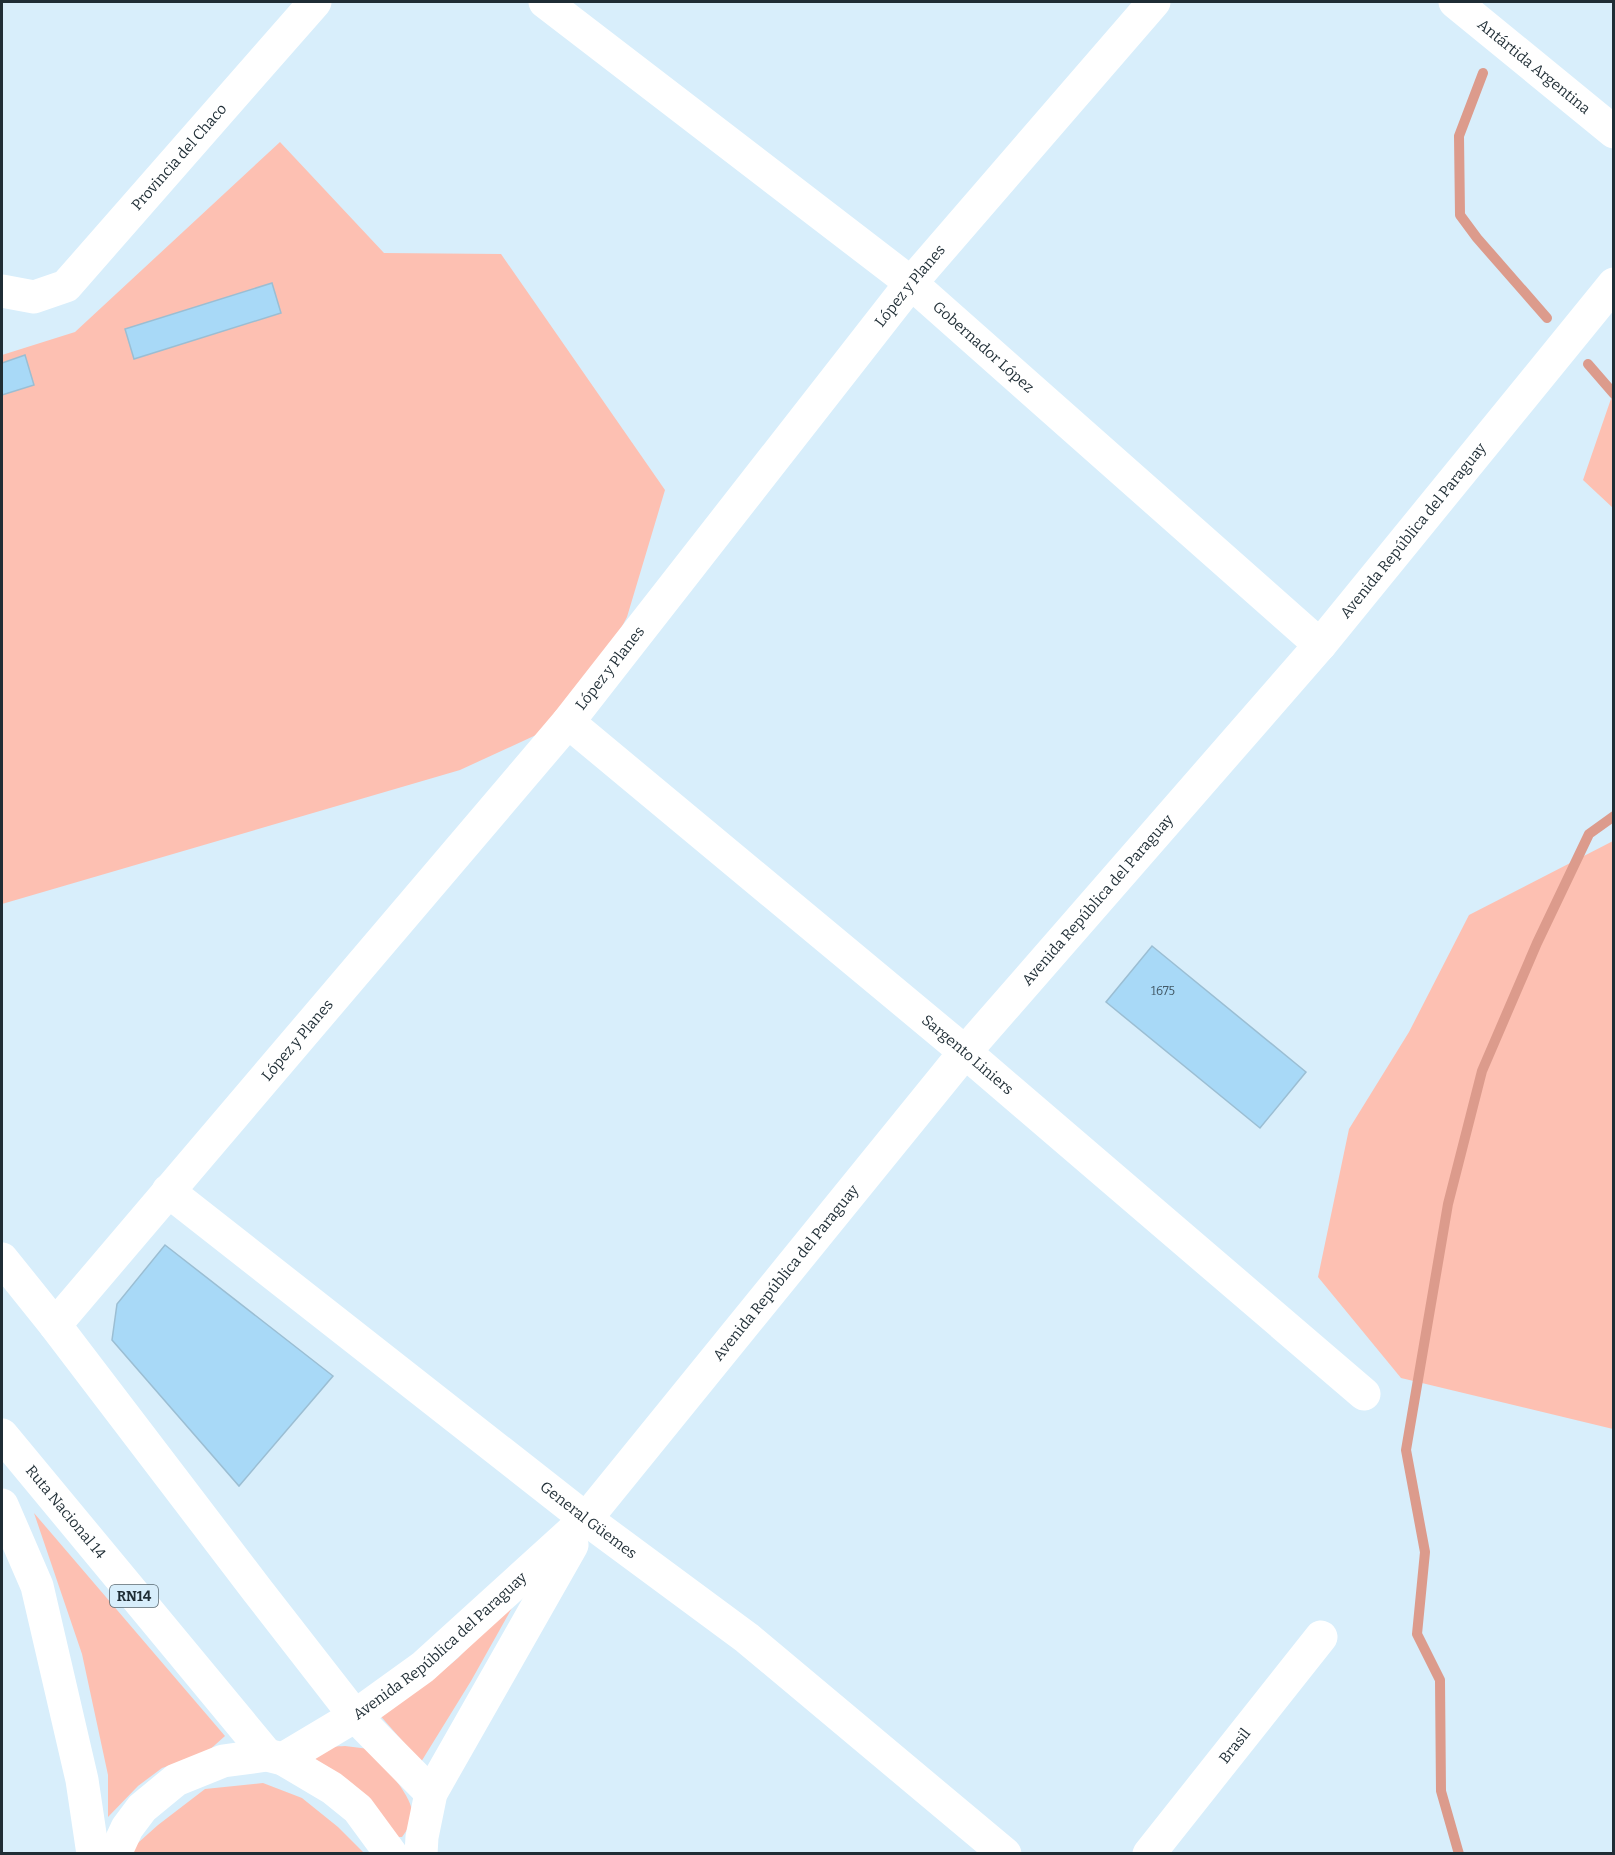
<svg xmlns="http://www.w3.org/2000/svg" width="1615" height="1855" font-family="Bitter,serif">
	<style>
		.green { fill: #fdc0b2 }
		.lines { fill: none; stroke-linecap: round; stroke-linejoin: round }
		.stream { stroke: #dc9b8c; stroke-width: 10 }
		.building { fill: #a8d9f7; stroke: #9bbed3; stroke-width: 1.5 }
		.minor { stroke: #fff; stroke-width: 33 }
		.secondary { stroke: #fff; stroke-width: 33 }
		.trunk { stroke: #fff; stroke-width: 33 }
		.labels { text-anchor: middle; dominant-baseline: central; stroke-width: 4.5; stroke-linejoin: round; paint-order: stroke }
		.number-label { font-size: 12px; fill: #415866 }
		.shield { fill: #d8eefb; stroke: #566770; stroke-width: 1.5 }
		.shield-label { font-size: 14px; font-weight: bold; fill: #1f2d35 }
		.street-label { font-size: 15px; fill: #1f2d35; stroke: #d8eefb }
	</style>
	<rect width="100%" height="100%" fill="#d8eefb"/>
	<path class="green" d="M280,142L384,253L501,254L665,490L627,617L595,678L549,729L460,770L2,904V355L75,332Z
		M1613,393L1614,508H1613L1583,480Z
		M1613,841V1429L1401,1378L1318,1277L1349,1129L1409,1032L1469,915Z
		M34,1513L225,1736L206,1753L162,1768L138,1786L108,1817V1775L82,1654Z
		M522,1590L471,1681L421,1762L377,1712L427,1684L458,1658Z
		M345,1746L369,1749C381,1762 410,1793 412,1811C413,1821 408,1829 402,1837H395L314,1762C322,1745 328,1747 345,1746Z
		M263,1783L302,1798L338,1827L364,1853L129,1854L130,1850L158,1825L205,1789Z"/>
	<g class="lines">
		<path class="stream" d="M1483,73L1459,136L1460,215L1477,238L1547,318
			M1588,364L1614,394
			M1459,1854L1441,1791L1440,1680L1417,1634L1425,1552L1406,1450L1448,1204L1482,1071L1537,943L1589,834L1614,816"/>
	</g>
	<path class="building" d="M272,283L281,313L134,359L125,329Z
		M25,355L34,385L2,395V363Z
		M1152,946L1306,1072L1260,1128L1106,1002Z
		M165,1245L333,1376L239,1486L112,1340L117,1304Z"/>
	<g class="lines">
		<g class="minor">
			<path id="s1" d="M545,2L911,283L1320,645"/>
			<path id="s2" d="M1455,2L1614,132"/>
			<path id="s3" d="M2,291L34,297L66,286L315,2"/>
			<path id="s4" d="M568,722L965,1052L1364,1394"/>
			<path id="s5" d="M168,1191L586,1519L747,1638L1005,1854"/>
			<path d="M2,1259L55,1325L257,1590L355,1716L431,1793"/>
			<path id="s6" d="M55,1325L568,722L911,283L1154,2"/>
			<path id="s7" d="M1149,1854L1321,1637"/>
		</g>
		<g class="secondary">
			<path id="s8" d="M283,1759L355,1716L423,1667L586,1519L965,1052L1320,645L1614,284"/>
			<path d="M421,1854L422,1837L431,1793L572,1545"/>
		</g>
		<g class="trunk">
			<path id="s9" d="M2,1435L267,1755"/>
			<path d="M2,1505L37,1586L82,1780L93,1854"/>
			<path d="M115,1854L127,1828L142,1808L176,1780L223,1761L267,1755L283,1759L332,1788L358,1809L391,1854"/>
		</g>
	</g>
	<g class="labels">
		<g class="number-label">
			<text x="1163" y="991">1675</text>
		</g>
		<rect class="shield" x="110" y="1585" width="48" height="22" rx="4.5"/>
		<g class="shield-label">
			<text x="134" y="1596">RN14</text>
		</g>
		<g class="street-label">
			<text stroke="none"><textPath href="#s2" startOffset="102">Antártida Argentina</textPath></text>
			<text stroke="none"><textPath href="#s3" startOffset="238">Provincia del Chaco</textPath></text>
			<text stroke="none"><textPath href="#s6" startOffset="1346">López y Planes</textPath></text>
			<text stroke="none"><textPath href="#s1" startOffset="558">Gobernador López</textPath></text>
			<text stroke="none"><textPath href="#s8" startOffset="1677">Avenida República del Paraguay</textPath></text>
			<text stroke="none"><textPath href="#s6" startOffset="860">López y Planes</textPath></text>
			<text stroke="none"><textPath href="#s8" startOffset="1191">Avenida República del Paraguay</textPath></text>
			<text stroke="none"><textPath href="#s6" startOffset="374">López y Planes</textPath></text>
			<text stroke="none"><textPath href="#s4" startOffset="520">Sargento Liniers</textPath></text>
			<text stroke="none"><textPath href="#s8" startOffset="705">Avenida República del Paraguay</textPath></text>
			<text stroke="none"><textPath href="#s9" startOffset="100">Ruta Nacional 14</textPath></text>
			<text stroke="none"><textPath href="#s5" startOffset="534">General Güemes</textPath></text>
			<text stroke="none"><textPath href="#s8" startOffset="194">Avenida República del Paraguay</textPath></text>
			<text stroke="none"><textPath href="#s7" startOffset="138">Brasil</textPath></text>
		</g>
	</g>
	<rect width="1615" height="1855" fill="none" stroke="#1f2d35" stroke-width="6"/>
</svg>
